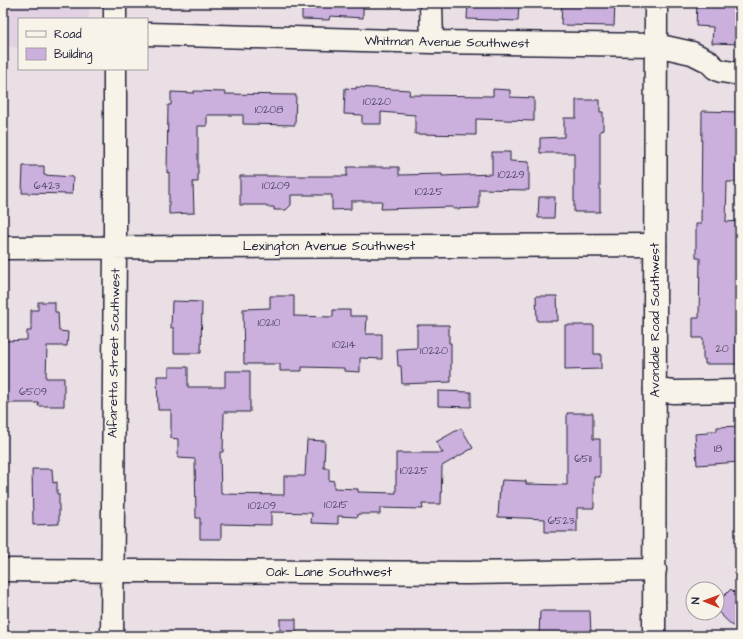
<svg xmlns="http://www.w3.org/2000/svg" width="743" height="639" font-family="'Architects Daughter',sans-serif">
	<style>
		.built { fill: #e1d1e2 }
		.building { fill: #cbafdc; stroke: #22223b }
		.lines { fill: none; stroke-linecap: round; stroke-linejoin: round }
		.minor-casing { stroke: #22223b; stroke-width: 25 }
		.tertiary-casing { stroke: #22223b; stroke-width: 25 }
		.minor { stroke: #f7f3e8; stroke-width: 22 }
		.tertiary { stroke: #f7f3e8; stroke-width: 22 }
		.labels { text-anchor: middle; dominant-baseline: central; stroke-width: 3; stroke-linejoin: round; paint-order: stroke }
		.number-label { font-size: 11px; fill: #4c4563 }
		.street-label { font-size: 13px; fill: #22223b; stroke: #f7f3e8 }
	</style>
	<rect width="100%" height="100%" fill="#eadfe4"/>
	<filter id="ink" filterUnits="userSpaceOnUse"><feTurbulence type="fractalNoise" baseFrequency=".025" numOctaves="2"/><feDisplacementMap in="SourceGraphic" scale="8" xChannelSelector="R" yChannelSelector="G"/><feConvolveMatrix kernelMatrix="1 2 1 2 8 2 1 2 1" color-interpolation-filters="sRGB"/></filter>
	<g filter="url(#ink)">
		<path class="built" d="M3,3H89V19H19V47L3,46Z"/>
		<path class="building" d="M302,3H363V18L330,16L329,20L302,19Z
			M468,3H519L518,21L467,19Z
			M562,3H615L614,26L561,25Z
			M697,3H733V7H740V44L712,43L713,27L696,26Z
			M356,87L410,90L409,95L493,96V89L510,90V97L534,98V121L476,119V135L415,134V115L381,112V124H362V115L344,114L345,88L356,89Z
			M194,91L225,92V94L296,95L295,125L243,124V115H207V126H198V182H193L194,213L169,214V172L167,173L168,105H171V92L194,93Z
			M576,100H600V112H603V130L600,131V212H574V153H540V138L564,137V118H576Z
			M702,111L740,112V182H727L726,222L740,221V364H705V359H703V338H693V318H699L700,258H696V224H701Z
			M492,152H510V161L529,162V190L479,189V208L453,209V207L381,209L382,201H351V209L332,210V195H291V205L286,210H274V207H266V205H240V176H347V167H399V175L442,174V176L492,174Z
			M23,166H44V175L73,177L72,194L22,193Z
			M539,197H555L554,218H538Z
			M270,296H294V316L333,317V310H350V316H367L366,334H382V359L360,358V372L344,371V368L302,367V371H280V364H244L243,309L270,308Z
			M536,296H557L558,321H537Z
			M172,301L202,302L201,353H174V328H171Z
			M38,302H55V312H58L59,331L68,332L67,346H47L46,378H64V406H38L39,403H3V341L27,340V331H31V310H38Z
			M417,325H449V343H451V382L402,384L401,366H398L397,349L417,348Z
			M565,325H594V354H601V369L565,370Z
			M169,367H188V387H225V371H250V412H224L223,452H220L221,494L284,495V476H305L307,440L325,441L324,468H329V480L334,481V488L358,489V492L396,493V453H443L436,442L461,428L473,448L442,466L441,504H422L423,509L380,508V514H358V517L338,516V524L311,523L312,513L271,512V525L221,524V539H200V518H196L195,459L178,458V439L171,438V410H158L157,376H169Z
			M438,391L471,392V407L438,406Z
			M567,413H593V439H600V477H594V508H577V532H545V519L498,517L500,486H501L502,480L526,481V484L567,485Z
			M740,426V462L697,465L695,434L708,433V431H717V427Z
			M32,469H52L53,483L57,482V494H59V524L33,525Z
			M731,589L740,598V633L717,611V603Z
			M540,611H590L591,636H539Z
			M280,619H296V636H280Z"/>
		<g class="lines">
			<g class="minor-casing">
				<path id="minor" d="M115,3V19
					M431,3L432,42
					M147,34L432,42L656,45L692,53L708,61L715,68L721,71L740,74
					M3,248L655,245
					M655,390L674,392L740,391
					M3,570L468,573L655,570
					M112,636L115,247V69"/>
			</g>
			<g class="tertiary-casing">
				<path id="tertiary" d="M654,636L656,3"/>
			</g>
			<use href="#minor" class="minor"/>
			<use href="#tertiary" class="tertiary"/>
		</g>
	</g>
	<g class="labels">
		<g class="number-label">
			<text x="377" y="101">10220</text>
			<text x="269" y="109">10208</text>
			<text x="511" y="174">10229</text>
			<text x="47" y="185">6423</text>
			<text x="276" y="185">10209</text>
			<text x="429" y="191">10225</text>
			<text x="269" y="322">10210</text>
			<text x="344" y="344">10214</text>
			<text x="722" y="348">20</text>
			<text x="434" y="350">10220</text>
			<text x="33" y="391">6509</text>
			<text x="718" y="448">18</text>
			<text x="583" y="458">6511</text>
			<text x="414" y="470">10225</text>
			<text x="336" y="504">10215</text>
			<text x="262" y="505">10209</text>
			<text x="561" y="520">6523</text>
		</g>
		<g class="street-label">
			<text transform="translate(447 42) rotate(1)">Whitman Avenue Southwest</text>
			<text x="329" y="246">Lexington Avenue Southwest</text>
			<text transform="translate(655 320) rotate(-90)">Avondale Road Southwest</text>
			<text transform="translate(114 353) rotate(-89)">Alfaretta Street Southwest</text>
			<text x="329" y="572">Oak Lane Southwest</text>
		</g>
	</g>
	<rect width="743" height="639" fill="none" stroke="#f7f3e8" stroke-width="16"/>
	<rect x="8" y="8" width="727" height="623" fill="none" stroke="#22223b" stroke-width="1.5" filter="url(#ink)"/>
	<rect x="18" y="18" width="130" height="52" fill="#f7f3e8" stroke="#a29fa3"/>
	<rect x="26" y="31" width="20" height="6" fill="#f7f3e8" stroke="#a29fa3"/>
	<text x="54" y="38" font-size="12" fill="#22223b">Road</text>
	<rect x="26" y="48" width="20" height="12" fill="#cbafdc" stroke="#a29fa3"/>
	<text x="54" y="58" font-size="12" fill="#22223b">Building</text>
	<g transform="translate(705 601) rotate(271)"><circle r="19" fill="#f7f3e8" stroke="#a29fa3"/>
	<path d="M0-3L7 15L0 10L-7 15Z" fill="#c8321e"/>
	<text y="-6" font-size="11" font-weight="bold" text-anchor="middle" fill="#22223b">N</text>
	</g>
</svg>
